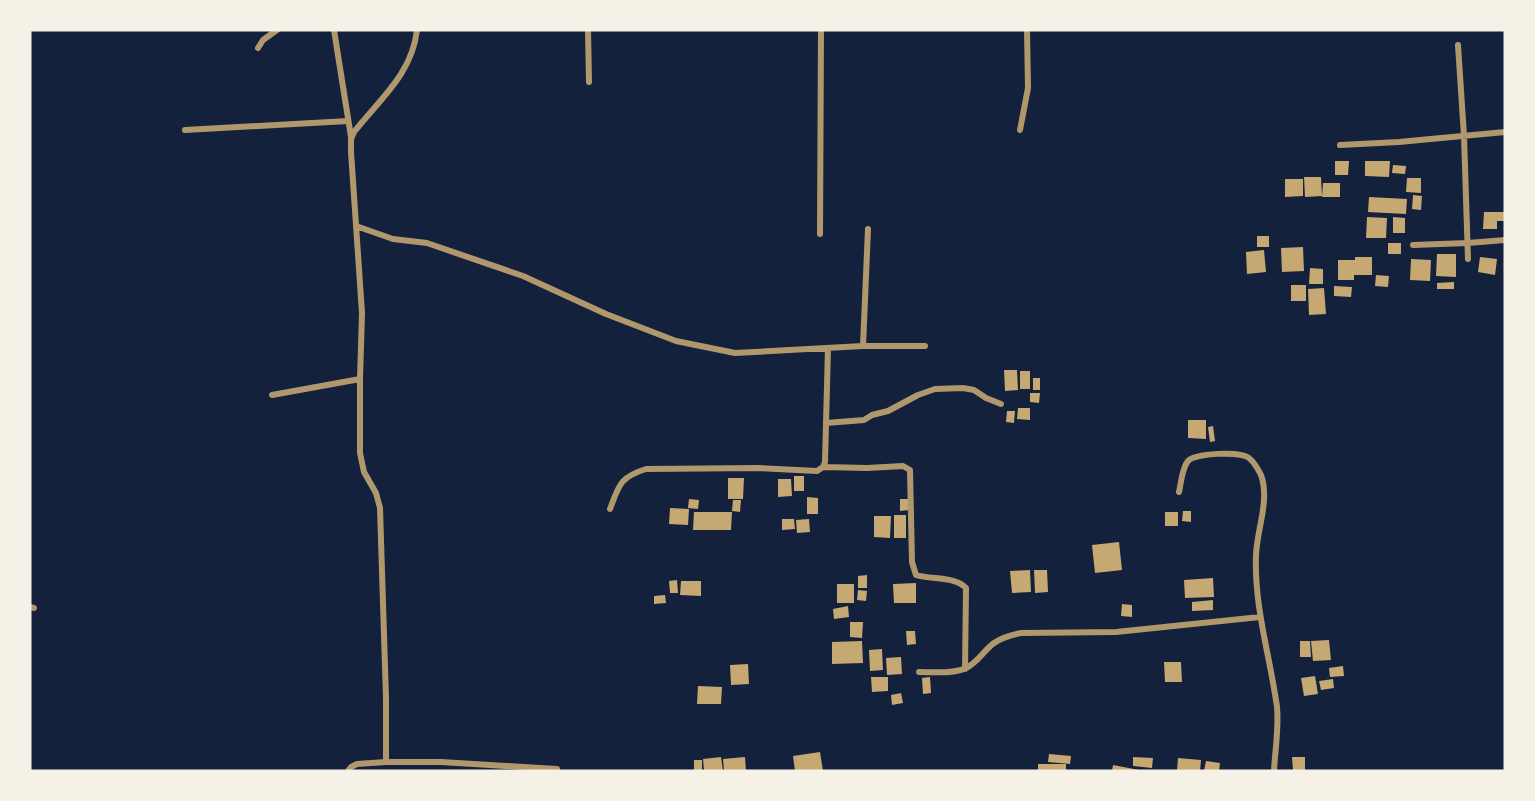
<svg xmlns="http://www.w3.org/2000/svg" width="1535" height="801" font-family="'Fira Sans Condensed',sans-serif">
	<style>
		.building { fill: #c6a872 }
		.lines { fill: none; stroke-linecap: round; stroke-linejoin: round }
		.minor { stroke: #b1986c; stroke-width: 6 }
	</style>
	<rect width="100%" height="100%" fill="#14213d"/>
	<path class="building" d="M1335,161H1349L1348,175H1335Z
		M1365,161H1390L1389,177L1365,176Z
		M1393,165L1406,166L1405,174L1392,173Z
		M1304,177H1321L1322,196L1305,197Z
		M1407,178H1421V193L1406,192Z
		M1285,179H1303V196L1285,197Z
		M1323,183H1340V197H1322Z
		M1413,195L1422,196L1421,210L1412,209Z
		M1369,197L1407,199L1406,214L1368,212Z
		M1484,212H1505V221H1497V229H1483Z
		M1367,217L1387,218L1386,238H1366Z
		M1393,217L1405,218V233H1393Z
		M1257,236H1269V247H1257Z
		M1388,243H1401V254H1388Z
		M1303,247L1304,271L1282,272L1281,248Z
		M1264,250L1266,272L1247,274L1246,252Z
		M1437,254H1456V277L1436,276Z
		M1355,257H1372V275H1354V280H1338V260H1355Z
		M1480,257L1497,259L1495,275L1478,272Z
		M1411,259L1431,260L1430,281L1410,280Z
		M1310,268L1323,269V284H1309Z
		M1376,275L1389,276L1388,287L1375,286Z
		M1454,282V289H1437V283Z
		M1291,285H1306V301H1291Z
		M1334,286L1352,287L1351,297L1334,296Z
		M1324,288L1326,314L1309,315L1308,289Z
		M1004,370H1017L1018,390L1005,391Z
		M1020,371H1030V389H1020Z
		M1033,378H1040V390H1033Z
		M1030,393H1040L1039,403L1030,402Z
		M1018,408H1030V420L1017,419Z
		M1007,411H1015L1014,423L1006,422Z
		M1188,420H1206V439L1188,438Z
		M1213,426L1215,441L1210,442L1208,427Z
		M794,476H804V491H794Z
		M728,478H744L743,499H728Z
		M778,479H791L792,496L778,497Z
		M807,497L818,498V514H807Z
		M689,499L699,500L698,509L688,508Z
		M900,499H909V510L900,511Z
		M733,500H741L740,512L732,511Z
		M670,508L689,509L688,525L669,524Z
		M1183,511H1191V522L1182,521Z
		M694,512H732L731,530H693Z
		M1165,512H1178V526H1165Z
		M894,515H906V538H894Z
		M874,516H891L890,538L874,537Z
		M782,519H794L795,529L782,530Z
		M809,519L810,532L797,533L796,520Z
		M1119,542L1122,570L1095,573L1092,545Z
		M1030,570L1031,592L1012,593L1010,571Z
		M1034,570H1047L1048,592L1035,593Z
		M867,575V588H858V576Z
		M1213,578L1214,597L1185,598L1184,580Z
		M677,580L678,593H670L669,581Z
		M681,581H701V596L680,595Z
		M916,583V603H894L893,584Z
		M837,584H854V603H837Z
		M858,590L867,591L866,601L857,600Z
		M665,595L666,603L654,604V596Z
		M1213,600V610L1192,611V602Z
		M1122,604L1132,605V617L1121,616Z
		M848,606L849,617L834,619L833,609Z
		M850,622H863L862,638L850,637Z
		M906,631H915L916,644L907,645Z
		M1329,640L1331,660L1313,661L1311,641Z
		M862,641L863,663L832,664V642Z
		M1300,641H1310L1311,657H1300Z
		M882,649L883,670L870,671L869,650Z
		M901,657L902,674L887,675L886,658Z
		M1164,662H1181L1182,682H1165Z
		M748,664L749,684L731,685L730,665Z
		M1343,666L1344,676L1330,677L1329,668Z
		M1315,676L1318,694L1304,696L1301,678Z
		M871,677H888V691L872,692Z
		M930,677L931,693L923,694L922,678Z
		M1333,679L1334,688L1321,690L1319,681Z
		M698,686L722,687L721,704H697Z
		M901,693L903,703L892,705L891,695Z
		M820,752L823,771H795L793,756Z
		M1049,754L1071,756L1070,764L1048,762Z
		M721,757L723,771H704L703,759Z
		M745,757L746,771H724L723,759Z
		M1133,757L1153,758L1152,768L1133,766Z
		M1292,757H1305V771H1293Z
		M1178,758L1201,760L1200,771H1177Z
		M694,760H702V771H694Z
		M1206,761L1220,763L1219,771H1204Z
		M1038,764H1066V771H1038Z
		M1113,765L1139,770V771H1112Z"/>
	<g class="lines">
		<path class="minor" d="M334,30L351,137
			M588,30L589,82
			M1458,45L1464,136L1468,259
			M258,48L263,40L277,30
			M185,130L348,121
			M1020,130L1028,88L1027,30
			M1340,145L1399,142L1505,132
			M356,226L393,239L427,243L523,276L606,314L676,341L735,353L863,346H925
			M820,234L821,30
			M1413,245L1468,243L1505,240
			M863,346L868,229
			M272,395L360,379
			M826,423L864,420L872,415L888,411L918,395L935,389L963,388L974,390L986,398L1001,404
			M823,467L867,468L903,466L910,470L912,562L916,575C932,580 955,576 966,588L965,669
			M1179,492C1181,483 1182,468 1188,461C1195,453 1240,451 1249,458C1254,462 1258,469 1261,475C1270,500 1257,529 1256,555C1254,607 1270,656 1277,707C1279,728 1275,751 1274,771
			M610,509C619,485 620,477 646,469L759,468L817,471L823,467L825,462L828,348
			M30,607L34,608
			M919,672C933,672 951,674 964,669C977,664 983,651 994,643C1003,637 1011,635 1021,633L1116,632L1260,617
			M386,762V698L380,508L376,493L364,472L360,453V379L362,313L351,152V139L354,132C380,99 412,74 417,30
			M348,771L351,767L357,764L386,762H441L557,769"/>
	</g>
	<rect width="1535" height="801" fill="none" stroke="#f6f1e7" stroke-width="63"/>
</svg>
